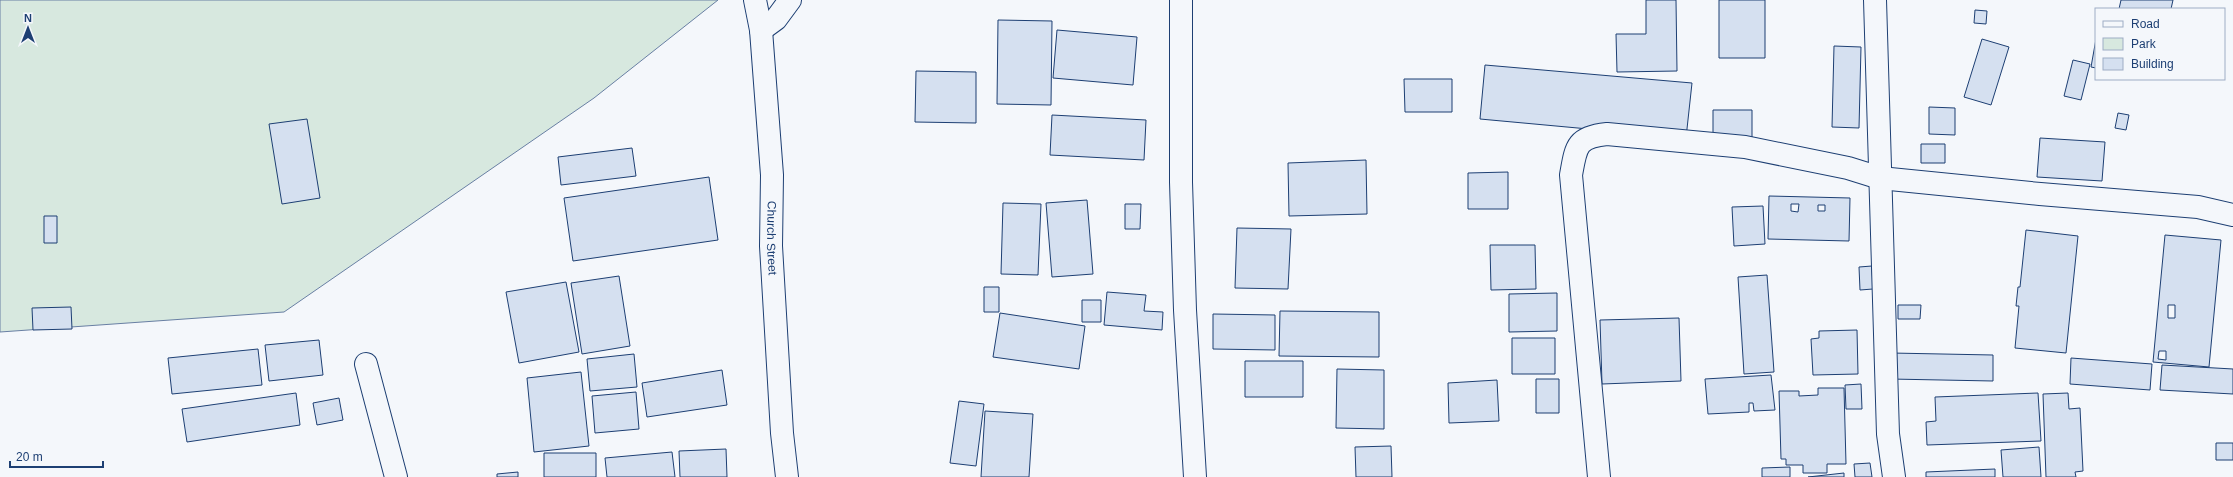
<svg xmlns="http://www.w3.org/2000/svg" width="2233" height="477" font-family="Helvetica,sans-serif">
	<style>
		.green { fill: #d7e8df; stroke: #687fa3 }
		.building { fill: #d5e0f0; stroke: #1d3f73; fill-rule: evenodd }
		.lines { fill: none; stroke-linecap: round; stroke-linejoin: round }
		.street-casing { stroke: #1d3f73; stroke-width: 24 }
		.street { stroke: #f4f7fb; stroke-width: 22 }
		.labels { text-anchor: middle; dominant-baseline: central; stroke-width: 3; stroke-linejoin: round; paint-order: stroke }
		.street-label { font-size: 12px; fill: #1d3f73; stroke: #f4f7fb }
	</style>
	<rect width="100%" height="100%" fill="#f4f7fb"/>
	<path class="green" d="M0,0H718L594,98L284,312L0,332Z"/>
	<path class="building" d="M1646,0H1676L1677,71L1617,72L1616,34H1646Z
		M1719,0H1765V58H1719Z
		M2121,0H2173L2171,9H2119Z
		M1975,10L1987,11L1986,24L1974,23Z
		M998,20L1052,21L1051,105L997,104Z
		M1057,30L1137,37L1133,85L1053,78Z
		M1982,39L2009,47L1991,105L1964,97Z
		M2096,39V68L2091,67Z
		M1834,46L1861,47L1859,128L1832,127Z
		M2073,60L2090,64L2081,100L2064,96Z
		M1485,65L1692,83L1686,138L1480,119Z
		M916,71L976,72V123L915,122Z
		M1404,79H1452V112H1405Z
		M1929,107L1955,108V135L1929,134Z
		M1713,110H1752V138H1713Z
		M2118,113L2129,115L2126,130L2115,128Z
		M1052,115L1146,120L1144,160L1050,155Z
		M307,119L320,198L282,204L269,124Z
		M2040,138L2105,142L2102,181L2037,177Z
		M1921,144H1945V163H1921Z
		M632,148L636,176L561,185L558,157Z
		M1366,160L1367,214L1289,216L1288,163Z
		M1508,172V209H1468V173Z
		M709,177L718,240L573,261L564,198Z
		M1769,196L1850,198L1849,241L1768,239ZM1791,204H1799L1798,212L1791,211ZM1818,205H1825V211H1818Z
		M1087,200L1093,274L1052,277L1046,203Z
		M1003,203L1041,204L1038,275L1001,274Z
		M1125,204H1141L1140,229H1125Z
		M1763,206L1765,244L1734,246L1732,207Z
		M44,216H57V243H44Z
		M1237,228L1291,229L1288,289L1235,288Z
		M2026,230L2078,236L2066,353L2015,348L2019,306H2016L2018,287H2020Z
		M2165,235L2221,240L2209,367L2153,362ZM2168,305H2175V318H2168ZM2159,351H2166V360L2158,359Z
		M1490,245H1535L1536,289L1491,290Z
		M1872,266L1873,289L1860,290L1859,267Z
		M1767,275L1774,372L1744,374L1738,277Z
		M619,276L630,346L582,354L571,283Z
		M566,282L579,352L519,363L506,292Z
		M984,287H999V312H984Z
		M1107,292L1146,295L1144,311L1163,312L1162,330L1104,325Z
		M1557,293V331L1509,332V294Z
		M1082,300H1101V322H1082Z
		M1898,305H1921L1920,319H1898Z
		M71,307L72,329L33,330L32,308Z
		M1280,311L1379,312V357L1279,356Z
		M1000,313L1085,326L1079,369L993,357Z
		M1213,314L1275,315V350L1213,349Z
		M1679,318L1681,381L1602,384L1600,320Z
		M1857,330L1858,374L1813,375L1811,339L1819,338V331Z
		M1512,338H1555V374H1512Z
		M319,340L323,375L269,381L265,345Z
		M258,349L262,385L172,394L168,358Z
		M1891,353L1993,355V381L1890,379Z
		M634,354L637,387L590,391L587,359Z
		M2071,358L2152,364L2150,390L2070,384Z
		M1245,361H1303V397H1245Z
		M2162,365L2233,369V394L2160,390Z
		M1337,369L1384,370V429L1336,428Z
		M722,370L727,405L647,417L642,383Z
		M581,372L589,446L534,452L527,378Z
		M1771,375L1775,410L1754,411L1753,403H1749V412L1708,414L1705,379Z
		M1536,379H1559V413H1536Z
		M1497,380L1499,421L1449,423L1448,383Z
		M1861,384L1862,409H1846L1845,385Z
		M1818,388H1844L1846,464H1827V473H1803V465H1786V459H1781L1779,391H1799V396L1818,395Z
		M636,392L639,429L595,433L592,396Z
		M296,393L300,425L187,442L182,409Z
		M2038,393L2041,441L1927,445L1926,422L1936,421L1935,397Z
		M2068,393L2069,409L2080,408L2083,471L2075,472L2076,477H2046L2043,394Z
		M339,398L343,420L317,425L313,403Z
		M959,401L984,404L976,466L950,463Z
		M985,411L1033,414L1029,477H981Z
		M2216,443H2233V460H2216Z
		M1391,446L1392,477H1356L1355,447Z
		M2039,447L2041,477H2003L2001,450Z
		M726,449L727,477H680L679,451Z
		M672,452L675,477H607L605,458Z
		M544,453H596V477H544Z
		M1870,463L1872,477H1855L1854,464Z
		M1790,467V477H1762V468Z
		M1995,469V477H1926V472Z
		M518,472V477H497V474Z
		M1844,473V477H1808Z"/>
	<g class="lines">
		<g class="street-casing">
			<g id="street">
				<path id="s1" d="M755,0L761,30L772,175L771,246L782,433L787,477"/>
				<path d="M1181,0V182L1185,310L1195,477"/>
				<path d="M1875,0L1888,434L1894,477"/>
				<path d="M761,30L776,19L790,0"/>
				<path d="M366,364L396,477"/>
				<path d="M1599,477L1571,175C1576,147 1576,137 1607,134L1745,147L1848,168L1880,178L2040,194L2198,207L2233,215"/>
			</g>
		</g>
		<use href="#street" class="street"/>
	</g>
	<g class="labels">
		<g class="street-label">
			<text stroke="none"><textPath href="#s1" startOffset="239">Church Street</textPath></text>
		</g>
	</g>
	<rect x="2095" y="8" width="130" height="72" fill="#f4f7fb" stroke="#9eadc5"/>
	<rect x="2103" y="21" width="20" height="6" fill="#f4f7fb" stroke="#9eadc5"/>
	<text x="2131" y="28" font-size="12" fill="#1d3f73">Road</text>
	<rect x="2103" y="38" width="20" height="12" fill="#d7e8df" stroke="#9eadc5"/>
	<text x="2131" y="48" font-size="12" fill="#1d3f73">Park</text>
	<rect x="2103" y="58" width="20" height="12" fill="#d5e0f0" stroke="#9eadc5"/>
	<text x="2131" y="68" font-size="12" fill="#1d3f73">Building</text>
	<g transform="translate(28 28)" stroke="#f4f7fb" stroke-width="3" paint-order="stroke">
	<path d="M0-3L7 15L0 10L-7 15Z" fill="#1d3f73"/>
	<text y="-6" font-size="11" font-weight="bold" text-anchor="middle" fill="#1d3f73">N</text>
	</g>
	<path d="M10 461v6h93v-6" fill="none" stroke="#1d3f73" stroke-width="2"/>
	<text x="16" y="461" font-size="12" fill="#1d3f73" stroke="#f4f7fb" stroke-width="3" paint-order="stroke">20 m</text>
</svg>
